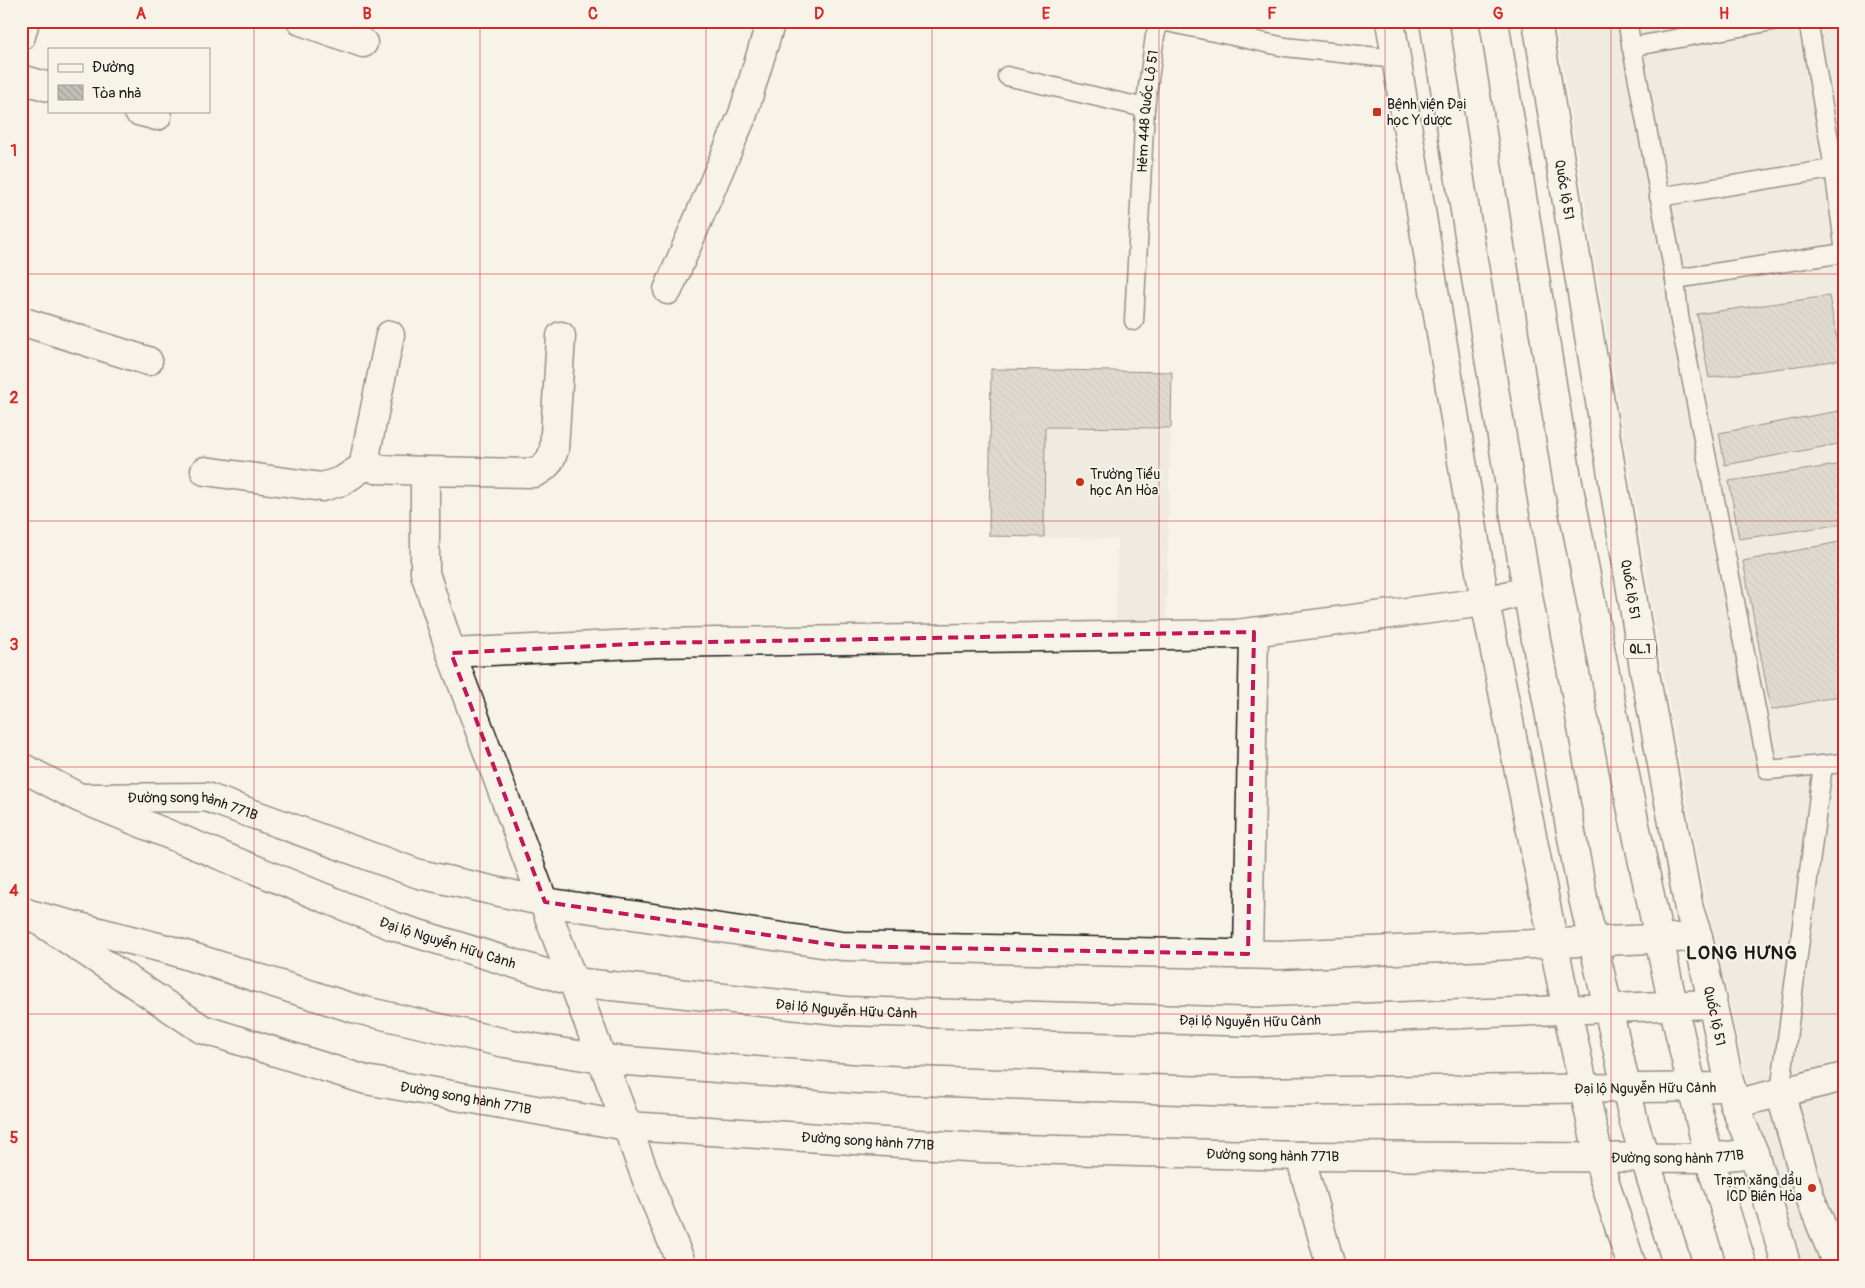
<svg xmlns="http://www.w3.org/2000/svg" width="1865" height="1288" font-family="Pangolin,sans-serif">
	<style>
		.built { fill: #e6e3d9 }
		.building { fill: url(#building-back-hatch); stroke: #1c1c1c }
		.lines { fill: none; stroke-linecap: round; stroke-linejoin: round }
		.service-casing { stroke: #1c1c1c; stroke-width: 21 }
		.minor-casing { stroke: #1c1c1c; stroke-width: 31 }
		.secondary-casing { stroke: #1c1c1c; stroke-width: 31 }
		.primary-casing { stroke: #1c1c1c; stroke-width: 31 }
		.trunk-casing { stroke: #1c1c1c; stroke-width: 31 }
		.service { stroke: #f7f3e8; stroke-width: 18 }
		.minor { stroke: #f7f3e8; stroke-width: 28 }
		.secondary { stroke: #f7f3e8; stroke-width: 28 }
		.primary { stroke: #f7f3e8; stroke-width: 28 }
		.trunk { stroke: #f7f3e8; stroke-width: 28 }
		.marked { fill: none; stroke: #c2185b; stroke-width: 4; stroke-dasharray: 10 6; stroke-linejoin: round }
		.grid { fill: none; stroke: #d62828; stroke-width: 1; stroke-opacity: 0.55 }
		.poi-dot { fill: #c8321e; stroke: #f7f3e8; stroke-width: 2 }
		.labels { text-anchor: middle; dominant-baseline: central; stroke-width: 4; stroke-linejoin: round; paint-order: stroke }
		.shield { fill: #f7f3e8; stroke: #5e5c59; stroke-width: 1 }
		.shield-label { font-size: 12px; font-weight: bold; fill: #1c1c1c }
		.poi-label { font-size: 14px; fill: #1c1c1c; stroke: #f7f3e8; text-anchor: start }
		.street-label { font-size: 14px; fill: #1c1c1c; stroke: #f7f3e8 }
		.district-label { font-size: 19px; font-weight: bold; letter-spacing: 1px; fill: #1c1c1c; stroke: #f7f3e8 }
		.neatline { fill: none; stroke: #d62828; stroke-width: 2 }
		.grid-label { font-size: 16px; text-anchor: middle; font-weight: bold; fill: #d62828 }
	</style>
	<defs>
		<pattern id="building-back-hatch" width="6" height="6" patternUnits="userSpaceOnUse" patternTransform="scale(1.25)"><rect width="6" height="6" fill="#c0beb5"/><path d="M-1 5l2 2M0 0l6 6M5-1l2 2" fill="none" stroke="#a4a39b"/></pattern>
	</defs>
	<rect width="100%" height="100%" fill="#f7f3e8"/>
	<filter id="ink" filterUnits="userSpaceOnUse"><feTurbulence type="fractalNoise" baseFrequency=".02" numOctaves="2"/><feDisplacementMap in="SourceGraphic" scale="10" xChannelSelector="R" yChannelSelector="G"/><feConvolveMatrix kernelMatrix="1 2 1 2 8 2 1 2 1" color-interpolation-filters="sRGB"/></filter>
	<g filter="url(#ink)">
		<path class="built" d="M1555,21H1844V1065L1749,1089L1705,897L1661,661Z
			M991,369L1172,372L1166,624H1116L1117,539L989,536Z
			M1844,1088V1267H1804L1755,1109Z"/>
		<path class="building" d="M1829,296L1841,360L1709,378L1697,314Z
			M991,369L1172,372L1171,428L1045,427L1044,537L989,536Z
			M1844,410V443L1725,465L1719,433Z
			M1844,464V524L1739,539L1729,481Z
			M1844,541V695L1771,710L1743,561Z"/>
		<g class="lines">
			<g class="service-casing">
				<g id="service">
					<path d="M1627,21L1675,279L1679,316L1768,770L1844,763"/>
					<path d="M1808,21L1834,168L1844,245"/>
					<path d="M1631,47L1773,21"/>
					<path d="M1007,76L1145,108"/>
					<path d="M1659,197L1844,167"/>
					<path d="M1675,279L1844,253"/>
					<path id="s1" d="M1134,321L1145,108L1155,36L1159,23L1167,22L1285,47L1396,59"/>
					<path d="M1780,1092L1823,765"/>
				</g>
			</g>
			<g class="minor-casing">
				<g id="minor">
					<path d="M301,21L363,43"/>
					<path d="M21,36L25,21"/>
					<path d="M21,79L49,87"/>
					<path d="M138,111L157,116"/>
					<path d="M668,290L743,114L771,21"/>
					<path d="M21,321L148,361"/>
					<path d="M390,335L365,457L376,469L425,471"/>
					<path d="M561,336L554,450C550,462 546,468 534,473L425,471V573L451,653L651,1191L683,1267"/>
					<path d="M205,471L322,487L342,481L369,463"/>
					<path d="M451,653L655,643L1236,634L1485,602L1527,590"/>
					<path id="s2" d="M80,798L206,797L419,874L545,902L842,946L1279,955L1698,937"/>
					<path id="s3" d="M34,917L202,1029L366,1080L627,1126L983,1148L1300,1156L1709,1158L1754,1153"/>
					<path d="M1248,954L1254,632"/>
					<path d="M1780,1092L1810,1197L1838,1267"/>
					<path d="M1734,1104L1844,1077"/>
					<path d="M1300,1156L1331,1267"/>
				</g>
			</g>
			<g class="secondary-casing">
				<g id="secondary">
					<path id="s4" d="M21,767L80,798L393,926L574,982L846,1011L1260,1022L1712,1004"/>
					<path id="s5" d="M21,910L29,914L170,950L356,1009L505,1043L602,1059L858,1079L1240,1092L1731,1087"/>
				</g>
			</g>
			<g class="primary-casing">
				<g id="primary">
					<path d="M1390,21L1485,602L1567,1010L1599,1158L1603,1176L1632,1267"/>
					<path id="s6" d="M1537,21L1644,668L1689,909L1698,937L1734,1104L1754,1153L1787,1267"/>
				</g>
			</g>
			<g class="trunk-casing">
				<path id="trunk" d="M1434,21L1527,590L1583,898L1634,1122L1678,1267
					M1494,21L1567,478L1630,801L1673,1005L1709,1158L1743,1267"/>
			</g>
			<use href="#service" class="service"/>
			<use href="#minor" class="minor"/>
			<use href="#secondary" class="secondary"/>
			<use href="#primary" class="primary"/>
			<use href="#trunk" class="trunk"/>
		</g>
	</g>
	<path d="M0 0H1865V1288H0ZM1254,632L1248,954L842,946L545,902L451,653L655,643Z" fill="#f7f3e8" fill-opacity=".55" fill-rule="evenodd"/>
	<path class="marked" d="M1254,632L1248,954L842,946L545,902L451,653L655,643Z"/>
	<path class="grid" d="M254,21V1267M480,21V1267M706,21V1267M932,21V1267M1159,21V1267M1385,21V1267M1611,21V1267M21,274H1844M21,521H1844M21,767H1844M21,1014H1844"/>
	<g class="poi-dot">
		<rect x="1372" y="107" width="10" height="10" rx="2.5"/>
		<circle cx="1080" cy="482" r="5"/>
		<circle cx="1812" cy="1188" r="5"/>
	</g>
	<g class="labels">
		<rect class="shield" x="1624" y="639.5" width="32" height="19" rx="4"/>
		<g class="shield-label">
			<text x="1640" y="649">QL.1</text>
		</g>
		<g class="poi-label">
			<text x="1387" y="104">Bệnh viện Đại<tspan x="1387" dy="16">học Y dược</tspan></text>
			<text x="1090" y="474">Trường Tiểu<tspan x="1090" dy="16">học An Hòa</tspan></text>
			<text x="1802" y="1180" text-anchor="end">Trạm xăng dầu<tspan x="1802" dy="16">ICD Biên Hòa</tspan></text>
		</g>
		<g class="street-label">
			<text stroke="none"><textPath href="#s1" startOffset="210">Hẻm 448 Quốc Lộ 51</textPath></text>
			<text stroke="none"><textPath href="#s6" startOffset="171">Quốc lộ 51</textPath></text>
			<text stroke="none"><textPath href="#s6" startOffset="576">Quốc lộ 51</textPath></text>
			<text stroke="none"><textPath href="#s2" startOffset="114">Đường song hành 771B</textPath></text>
			<text stroke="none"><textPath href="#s4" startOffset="462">Đại lộ Nguyễn Hữu Cảnh</textPath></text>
			<text stroke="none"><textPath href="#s4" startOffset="868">Đại lộ Nguyễn Hữu Cảnh</textPath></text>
			<text stroke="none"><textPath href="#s6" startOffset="1011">Quốc lộ 51</textPath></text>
			<text stroke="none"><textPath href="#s4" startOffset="1272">Đại lộ Nguyễn Hữu Cảnh</textPath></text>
			<text stroke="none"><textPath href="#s5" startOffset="1645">Đại lộ Nguyễn Hữu Cảnh</textPath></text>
			<text stroke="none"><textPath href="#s3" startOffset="475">Đường song hành 771B</textPath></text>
			<text stroke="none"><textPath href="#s3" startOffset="880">Đường song hành 771B</textPath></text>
			<text stroke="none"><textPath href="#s3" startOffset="1285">Đường song hành 771B</textPath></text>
			<text stroke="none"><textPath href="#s3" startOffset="1690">Đường song hành 771B</textPath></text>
		</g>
		<g class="district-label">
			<text x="1742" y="953">LONG HƯNG</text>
		</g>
	</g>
	<rect width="1865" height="1288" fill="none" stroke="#f7f3e8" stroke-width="55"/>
	<rect x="48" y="48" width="162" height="65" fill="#f7f3e8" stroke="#9f9d96"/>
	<rect x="58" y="64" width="25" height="8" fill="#f7f3e8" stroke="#9f9d96"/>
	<text x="92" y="72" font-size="15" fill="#1c1c1c">Đường</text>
	<rect x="58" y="85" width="25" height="15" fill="url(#building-back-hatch)" stroke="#9f9d96"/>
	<text x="92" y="98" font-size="15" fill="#1c1c1c">Tòa nhà</text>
	<rect x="28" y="28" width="1810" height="1232" class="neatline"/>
	<g class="grid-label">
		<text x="141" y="19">A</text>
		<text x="367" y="19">B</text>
		<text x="593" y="19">C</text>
		<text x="819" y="19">D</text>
		<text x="1046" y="19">E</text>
		<text x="1272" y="19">F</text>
		<text x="1498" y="19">G</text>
		<text x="1724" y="19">H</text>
		<text x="14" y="156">1</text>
		<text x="14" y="403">2</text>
		<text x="14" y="650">3</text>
		<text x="14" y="896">4</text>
		<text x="14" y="1143">5</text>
	</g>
</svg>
